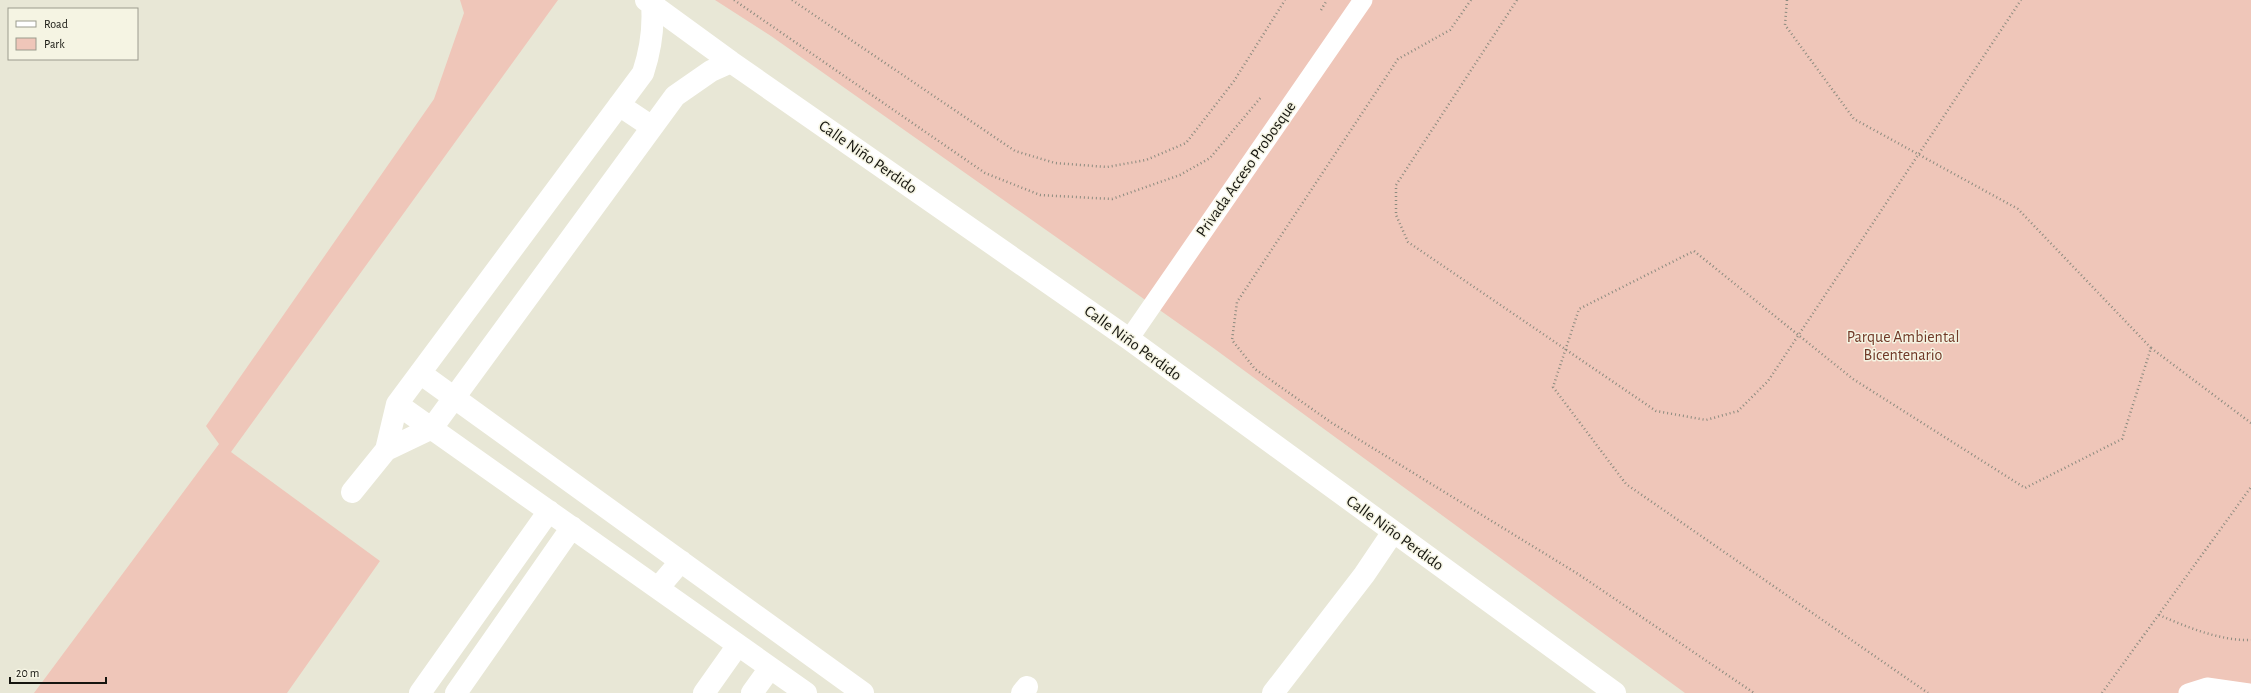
<svg xmlns="http://www.w3.org/2000/svg" width="2251" height="693" font-family="'Alegreya Sans',sans-serif">
	<style>
		.green { fill: #efc6b9 }
		.lines { fill: none; stroke-linecap: round; stroke-linejoin: round }
		.path { stroke: #8c8b7f; stroke-width: 2.5; stroke-dasharray: 1 3; stroke-linecap: butt }
		.service { stroke: #fff; stroke-width: 19 }
		.minor { stroke: #fff; stroke-width: 22 }
		.labels { text-anchor: middle; dominant-baseline: central; stroke-width: 3; stroke-linejoin: round; paint-order: stroke }
		.street-label { font-size: 16px; fill: #15150f; stroke: #f5f4e3 }
		.park-label { font-size: 16px; fill: #703927; stroke: #f5f4e3 }
	</style>
	<rect width="100%" height="100%" fill="#e8e7d6"/>
	<path class="green" d="M460,0H558L231,452L380,561L287,693H34L219,444L206,426L434,99L464,13Z
		M715,0H2251V693H1685L1212,347L771,36Z"/>
	<g class="lines">
		<path class="path" d="M734,0L985,173L1040,195L1112,199L1180,175L1210,158L1262,96
			M792,0L1015,151L1055,163L1107,167L1146,160L1186,143L1234,81L1285,0
			M1471,0L1450,30L1398,59L1237,302L1232,340L1255,369L1332,423L1578,574L1754,693
			M1517,0L1396,185V215L1408,242L1656,411L1706,420L1738,411L1768,381L2021,0
			M1787,0L1785,25L1854,119L2018,209L2151,348L2122,439L2025,488L1853,379L1694,251L1579,309L1553,387L1626,484L1928,693
			M1321,10L1327,0
			M2151,348L2251,423
			M2159,615C2187,627 2220,641 2251,640
			M2102,693L2251,487"/>
		<path class="service" d="M1129,339L1363,0
			M2188,693L2207,687L2249,693"/>
		<path class="minor" d="M646,0L731,62L1129,339L1615,693
			M619,105L652,127
			M420,373L863,693
			M397,404L806,693
			M386,450L397,404L643,73C651,49 654,29 652,4
			M352,492L386,450L432,428L675,96L711,71L731,62
			M658,588L681,561
			M420,693L549,511
			M456,693L572,527
			M704,693L738,645
			M752,693L770,668
			M1022,693L1027,687
			M1273,693L1364,575L1393,532"/>
	</g>
	<g class="labels">
		<g class="street-label">
			<text transform="translate(868 157) rotate(35)">Calle Niño Perdido</text>
			<text transform="translate(1246 169) rotate(-55)">Privada Acceso Probosque</text>
			<text transform="translate(1133 343) rotate(36)">Calle Niño Perdido</text>
			<text transform="translate(1395 533) rotate(36)">Calle Niño Perdido</text>
		</g>
		<g class="park-label">
			<text x="1903" y="337">Parque Ambiental<tspan x="1903" dy="18">Bicentenario</tspan></text>
		</g>
	</g>
	<rect x="8" y="8" width="130" height="52" fill="#f5f4e3" stroke="#9b9b8e"/>
	<rect x="16" y="21" width="20" height="6" fill="#ffffff" stroke="#9b9b8e"/>
	<text x="44" y="28" font-size="12" fill="#15150f">Road</text>
	<rect x="16" y="38" width="20" height="12" fill="#efc6b9" stroke="#9b9b8e"/>
	<text x="44" y="48" font-size="12" fill="#15150f">Park</text>
	<path d="M10 677v6h96v-6" fill="none" stroke="#15150f" stroke-width="2"/>
	<text x="16" y="677" font-size="12" fill="#15150f" stroke="#f5f4e3" stroke-width="3" paint-order="stroke">20 m</text>
</svg>
